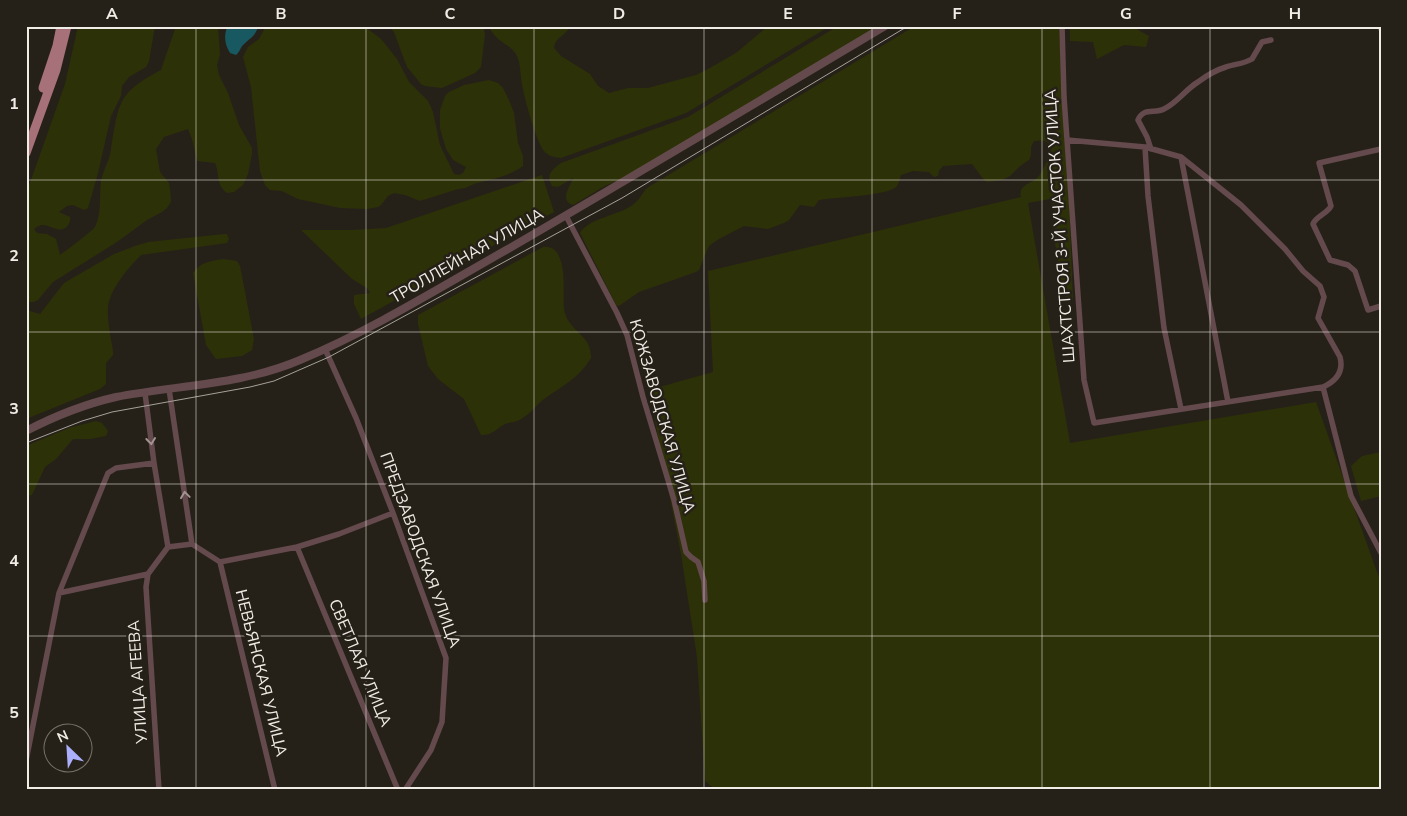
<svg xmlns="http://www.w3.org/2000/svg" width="1407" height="816" font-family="'Nunito Sans',sans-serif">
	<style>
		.green { fill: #2d3108 }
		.water { fill: #185860 }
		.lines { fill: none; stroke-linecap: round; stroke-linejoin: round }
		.minor { stroke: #644a4d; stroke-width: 5.5 }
		.tertiary { stroke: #644a4d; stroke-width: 8 }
		.primary { stroke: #a67178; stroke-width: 9 }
		.tram { stroke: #a6a19a; stroke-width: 1 }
		.oneway { stroke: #a39392 }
		.grid { fill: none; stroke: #f0ece6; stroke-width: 1; stroke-opacity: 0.55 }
		.labels { text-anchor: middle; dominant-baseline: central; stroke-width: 5; stroke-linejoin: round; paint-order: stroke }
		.street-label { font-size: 16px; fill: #f0ece6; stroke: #262118 }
		.neatline { fill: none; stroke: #f0ece6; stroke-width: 2 }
		.grid-label { font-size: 16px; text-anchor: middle; font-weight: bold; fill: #f0ece6 }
	</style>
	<rect width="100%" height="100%" fill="#262118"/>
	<path class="green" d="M78,26H155L149,61L146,67L129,77L122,86L121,96L111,116L98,173L88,208L84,210L73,205L67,206L59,212L70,217C71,225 65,231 57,229C48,227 43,221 34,229L37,233L47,234L56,239L60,255C65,252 93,230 95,227C102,213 99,196 101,181C103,170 110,160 111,149C119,103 117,93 161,70L176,26H218L220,55L217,65L219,75L228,93L239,125L252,148V154L248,174L243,185L234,192L227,193C215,184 220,173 215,163L197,161L192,139L188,129L164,137L156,149L160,172L169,183L170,189L171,202L167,208L162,212L147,220L117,242L53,282L38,300L34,302H26V194L65,84Z
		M266,26H364L381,39L397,59L409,82L428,101L433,112L440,145L454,174L459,175L463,173L466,167L453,160L446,149L440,128V110L445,96L449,92L464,85L489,80L498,83L503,88L509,100L514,113L518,143L523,156V166C510,176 492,179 477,183C470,185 466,189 458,189L420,201L405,195L394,193L388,196L381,205L378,207L367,209L340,208L298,199L282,191L270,190L265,185L260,171L251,87L243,57L248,47L259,39Z
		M389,26H483L485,34L481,67L475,73L442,88L425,86L421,84L407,67L394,32Z
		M489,26H570C566,36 555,37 554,48L561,56L590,74L598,86L609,93L628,88H648L696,75L708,69L736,53L768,26H830L686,113L561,158C554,157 548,156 544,151C536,141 524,97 522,84C520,74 521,63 516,54C509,43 495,42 489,26Z
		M838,26H882L627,176L603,187L573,205C559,200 570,187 573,178L558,187L552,186C546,175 551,170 561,163L688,117Z
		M915,26H1059L1069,200L1073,300L1071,302L1065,297L1059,276L1057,252L1052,231L1056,214L1050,199L1028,203L1070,443L1316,402L1381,583V790H716L705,781L697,657L681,554L649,390L713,372L708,271L1021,197C1018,185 1029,185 1037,178C1042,174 1052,152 1051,146C1047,140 1041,140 1034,141L1031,147V155L1029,160L1019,167L1010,176L1002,180L987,182L984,180L972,164L943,166L939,171L938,176L934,177L929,172L913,171L901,175C900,178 899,184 897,186C890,196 833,197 819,200L814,207L800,205L789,220L784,223L768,229L744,226L719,239L710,245L707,250L699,270L696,272L639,292L619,306L616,305L580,233C588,218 622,215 635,203C640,199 643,192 647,188Z
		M1070,26H1131L1149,36L1146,47L1124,45L1097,59L1093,42L1070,41Z
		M542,175L554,212L361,319L354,304V295L370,293L367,288L352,279L301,230H352L386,228Z
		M224,234H227L229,239L227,243L141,255C129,267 109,290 108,308C107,322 111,338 113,351V355L106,363V384L100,389L26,419V310L40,314L64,283L114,254L135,246L148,242Z
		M543,247C570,244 562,294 564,309C567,331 592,334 591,358C580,377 561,387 544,399C535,406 528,417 517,421C513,423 509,422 505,424C497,428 492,436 481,435L464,399L438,379L428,366L418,324V315Z
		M223,259L237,261L240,266L254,339L252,350L242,356L216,359L206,345L193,273C200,262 211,261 223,259Z
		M96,421L102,423L108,431L106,436L90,439H73L56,459L45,467L32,495L26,496V446L69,428Z
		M1381,452V496L1361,501L1351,466L1362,456Z"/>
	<path class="water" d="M228,26H259C252,40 253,35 243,45C240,48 240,52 236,55L230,53C225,45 223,35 228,26Z"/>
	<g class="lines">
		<path class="minor" d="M1062,26L1064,97L1084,380L1094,423L1323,387L1351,496L1381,553
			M1379,26L1381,29
			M1067,140L1145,147L1181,157L1241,205L1285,249L1303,271L1320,286L1324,297L1318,318L1340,357C1344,372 1336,381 1323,387
			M1145,147L1148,196L1164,328L1181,409
			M1151,149L1147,137L1138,120C1143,107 1155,114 1164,109C1177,103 1186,89 1198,82C1206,76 1216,70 1226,67C1234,64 1244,64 1252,59L1262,42L1271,40
			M1381,149L1319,163L1331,206C1327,214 1316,216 1313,224L1330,260L1348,265L1355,271L1368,310L1381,306
			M1181,157L1228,402
			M566,216L617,313L627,335L643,397L674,500L686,552L691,557L698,562L704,581L705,600
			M325,349L356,418L393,513L446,658L442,722L431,750L405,790
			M169,389L192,544
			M145,393L154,463L168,547
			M297,547L398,790
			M220,562L275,790
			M148,574L146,587L159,790
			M59,593L148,574L168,547L192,544L220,562L297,547L339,534L393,513
			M26,761L59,593L108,473L116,468L154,463"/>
		<path class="tertiary" d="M26,431C55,416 85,404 116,397C178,385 242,385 300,360C372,330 439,288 508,249C634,176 759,101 885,26"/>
		<path class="primary" d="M43,88L57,46L61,26
			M26,153L56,70L67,26"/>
		<path class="tram" d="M26,443L82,421L112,412L250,387L274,381L329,357L622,198L908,26"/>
	</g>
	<defs><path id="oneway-chevron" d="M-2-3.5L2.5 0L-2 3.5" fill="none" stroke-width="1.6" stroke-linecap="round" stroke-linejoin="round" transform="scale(1.25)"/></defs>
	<g class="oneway">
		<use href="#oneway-chevron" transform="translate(151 441) rotate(83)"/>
		<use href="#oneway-chevron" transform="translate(185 495) rotate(-98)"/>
	</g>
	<path class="grid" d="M196,26V790M366,26V790M534,26V790M704,26V790M872,26V790M1042,26V790M1210,26V790M26,180H1381M26,332H1381M26,484H1381M26,636H1381"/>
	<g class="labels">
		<g class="street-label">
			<text transform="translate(1060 226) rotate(-94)">ШАХТСТРОЯ 3-Й УЧАСТОК УЛИЦА</text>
			<text transform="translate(467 256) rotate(-30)">ТРОЛЛЕЙНАЯ УЛИЦА</text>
			<text transform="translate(662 416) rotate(74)">КОЖЗАВОДСКАЯ УЛИЦА</text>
			<text transform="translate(420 550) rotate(70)">ПРЕДЗАВОДСКАЯ УЛИЦА</text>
			<text transform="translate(360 663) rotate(67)">СВЕТЛАЯ УЛИЦА</text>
			<text transform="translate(261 673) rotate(76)">НЕВЬЯНСКАЯ УЛИЦА</text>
			<text transform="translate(138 682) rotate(-94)">УЛИЦА АГЕЕВА</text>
		</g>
	</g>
	<rect width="1407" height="816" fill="none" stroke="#262118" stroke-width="55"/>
	<g transform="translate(68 748) rotate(335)"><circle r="24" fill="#262118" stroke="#77726a"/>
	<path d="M0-4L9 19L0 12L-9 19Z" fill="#acaffb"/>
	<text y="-8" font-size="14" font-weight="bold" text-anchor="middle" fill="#f0ece6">N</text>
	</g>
	<rect x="28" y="28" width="1352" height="760" class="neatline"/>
	<g class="grid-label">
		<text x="112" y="19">A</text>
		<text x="281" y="19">B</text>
		<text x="450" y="19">C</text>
		<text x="619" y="19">D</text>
		<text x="788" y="19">E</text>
		<text x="957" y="19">F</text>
		<text x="1126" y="19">G</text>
		<text x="1295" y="19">H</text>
		<text x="14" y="109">1</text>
		<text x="14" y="261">2</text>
		<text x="14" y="414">3</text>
		<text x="14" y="566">4</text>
		<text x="14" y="718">5</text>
	</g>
</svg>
